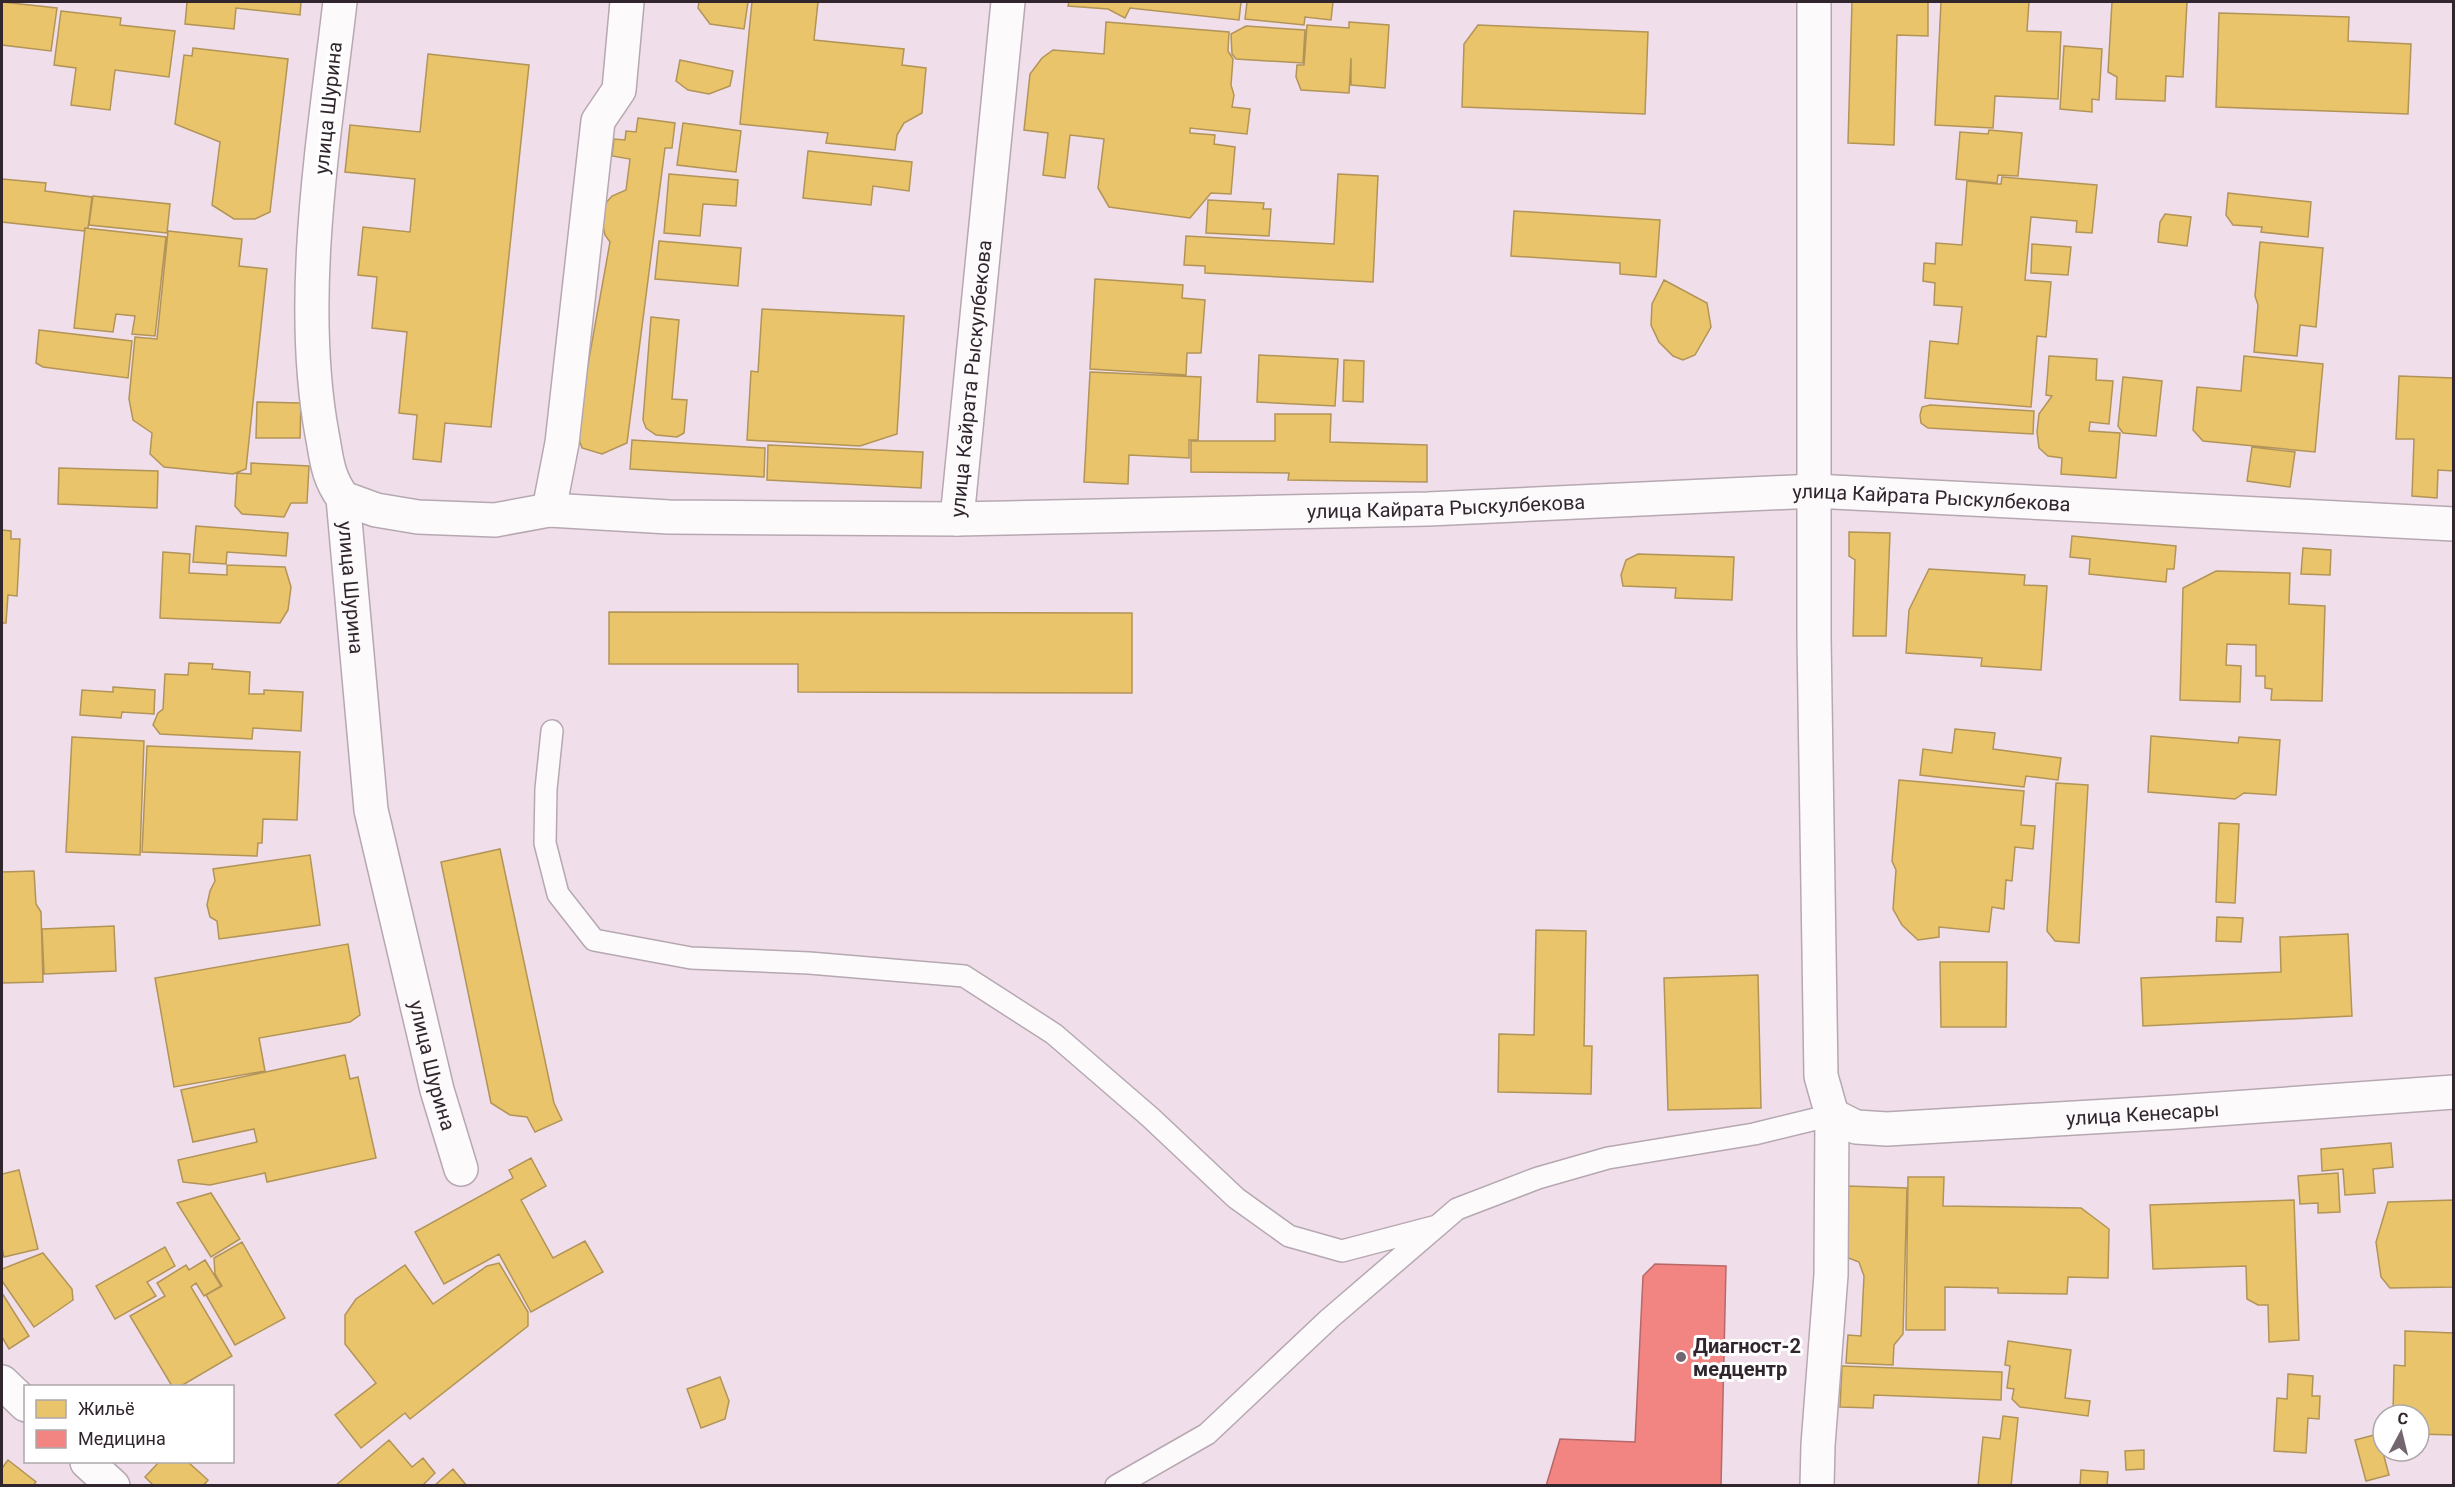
<svg xmlns="http://www.w3.org/2000/svg" width="2455" height="1487" font-family="Roboto,sans-serif">
	<style>
		.homes { fill: #e9c46a; stroke: #b29458; stroke-width: 1.5 }
		.health { fill: #f28482; stroke: #b86869; stroke-width: 1.5 }
		.lines { fill: none; stroke-linecap: round; stroke-linejoin: round }
		.lane-casing { stroke: #b6a8b1; stroke-width: 24 }
		.street-casing { stroke: #b6a8b1; stroke-width: 36 }
		.lane { stroke: #fdfafc; stroke-width: 21 }
		.street { stroke: #fdfafc; stroke-width: 33 }
		.poi-dot { fill: #746670; stroke: #fff; stroke-width: 2 }
		.labels { text-anchor: middle; dominant-baseline: central; stroke-width: 6; stroke-linejoin: round; paint-order: stroke }
		.street-label { font-size: 20px; fill: #31252e; stroke: #fff }
		.poi-label { font-size: 20px; font-weight: bold; fill: #31252e; stroke: #fff; text-anchor: start }
	</style>
	<rect width="100%" height="100%" fill="#f0dfea"/>
	<path class="homes" d="M2,2L57,8L51,51L2,45Z
		M187,2H301L300,15L236,8L234,29L185,24Z
		M699,2H748L744,29L710,24L698,8Z
		M752,2H818L814,40L904,49L902,65L926,68L922,113L904,123L897,135L895,150L826,143L828,133L740,124Z
		M1069,2H1241L1239,20L1130,8L1125,18L1108,9L1068,6Z
		M1247,2H1333L1331,20L1305,17L1304,25L1245,19Z
		M1852,2H1928V36L1897,35L1894,145L1848,143Z
		M1941,2H2029L2027,31L2061,32L2058,99L1995,96L1993,128L1935,125Z
		M2112,2H2187L2183,77L2166,76L2165,101L2116,99L2117,77L2108,72Z
		M61,11L121,18L120,25L175,31L169,77L115,70L110,110L71,105L76,68L54,65Z
		M2219,13L2349,17L2348,41L2411,44L2408,114L2216,107Z
		M1106,22L1229,32L1228,51L1233,59L1231,85L1234,95L1232,107L1250,109L1247,134L1190,128V133L1215,135L1214,144L1235,147L1231,194L1211,193L1190,218L1109,207L1098,188L1104,139L1070,135L1065,178L1043,175L1048,133L1024,130L1030,74L1042,58L1053,50L1104,54Z
		M1349,22L1389,25L1385,88L1351,85V58L1349,93L1301,90L1296,77L1297,65H1304L1307,25L1349,28Z
		M1478,25L1648,32L1645,114L1462,107L1464,44Z
		M1246,26L1305,30L1303,63L1236,59L1232,54L1231,34Z
		M2064,46L2102,49L2099,100L2092,99V112L2060,109Z
		M193,48L288,59L270,212L255,219H234L212,205L220,142L175,124L184,55L192,56Z
		M428,54L529,65L491,427L445,423L441,462L413,459L417,415L399,413L407,332L372,328L377,277L358,275L363,227L410,232L415,179L345,172L350,125L420,132Z
		M680,60L733,71L730,86L709,94L688,90L676,81Z
		M638,118L675,123L672,148H665L627,443L602,454L582,448L576,431L610,242L605,235L602,221L604,205L612,196L626,190L630,159L612,156L614,139L625,140L626,131L636,132Z
		M683,123L741,131L736,172L677,165Z
		M1989,130L2022,133L2018,176L1998,175L1997,183L1956,179L1960,132L1988,134Z
		M808,151L912,162L909,191L873,186L871,205L803,198Z
		M669,174L738,180L736,206L703,204L700,236L664,233Z
		M1338,174L1378,176L1373,282L1205,273V266L1184,265L1186,236L1334,244Z
		M2002,177L2097,185L2092,233L2076,232L2077,221L2031,217L2025,280L2051,282L2046,337L2037,336L2031,407L1925,398L1930,341L1958,344L1962,307L1934,305L1935,283L1923,281L1924,263L1935,264L1936,243L1962,245L1967,181L1998,184H2001Z
		M2,179L46,183L45,191L92,197L88,228H85L84,231L2,222Z
		M2228,193L2311,202L2308,237L2261,232L2262,227L2233,225L2226,215Z
		M93,196L170,204L167,233L89,225Z
		M1208,200L1264,203L1263,209H1271L1269,236L1206,233Z
		M1514,211L1660,220L1656,277L1620,274V263L1511,256Z
		M2165,214L2191,217L2187,246L2158,242L2160,222Z
		M85,228L166,237L155,336L132,334L135,316L116,314L113,332L74,328Z
		M168,231L242,239L239,266L267,269L246,469L233,474L164,467L150,454L152,433L133,420L129,399L135,337L157,339Z
		M659,241L741,248L738,286L655,279Z
		M2260,242L2323,248L2316,327L2300,325L2297,356L2254,352L2258,305L2255,296Z
		M2032,244L2071,247L2068,275L2031,273Z
		M1095,279L1183,285L1182,298L1205,300L1201,353H1187L1186,375L1090,369Z
		M1664,280L1707,303L1711,327L1695,355L1683,360L1673,356L1659,342L1651,325L1652,304Z
		M762,309L904,316L897,434L860,446L747,440L751,371L758,372Z
		M651,317L679,320L672,399L687,400L684,433L677,437L656,435L646,428L643,420Z
		M39,330L132,341L128,378L43,367L36,363Z
		M1259,355L1338,359L1335,406L1257,402Z
		M2049,356L2097,359L2096,380L2113,381L2109,424L2090,422L2089,431L2120,433L2116,478L2061,474L2062,458L2048,456L2039,448L2037,432L2039,414L2052,396L2046,395Z
		M2244,356L2323,364L2315,452L2203,441L2193,430L2197,387L2241,391Z
		M1344,360L1364,361L1363,402L1343,401Z
		M1090,372L1201,377L1198,440H1189V458L1129,455L1128,484L1084,482Z
		M2399,376L2454,378V471L2438,470L2437,498L2412,496L2414,439H2396Z
		M2123,377L2162,381L2156,436L2123,433L2118,426Z
		M257,402L301,403L300,438H256Z
		M1930,405L2034,411L2033,434L1928,428L1921,423L1920,415L1922,407Z
		M1275,414H1331L1330,442L1427,445V482L1288,480L1289,473L1191,472V441H1275Z
		M632,440L765,448L764,477L630,469Z
		M768,445L923,452L921,488L767,480Z
		M2252,447L2295,452L2290,487L2247,481Z
		M251,463L309,466L307,503H291L284,517L242,514L235,506L237,473L251,474Z
		M59,468L158,471L157,508L58,504Z
		M196,526L288,533L286,556L227,552L226,564L193,562Z
		M2,530L11,531V539H20L17,596L8,595L6,623H2Z
		M1849,532L1890,533L1886,636H1853L1855,560L1849,556Z
		M2072,536L2176,546L2174,569H2167L2166,582L2089,574L2090,559L2070,557Z
		M2303,548L2331,550L2330,575L2301,574Z
		M163,552L190,554L189,573L227,575V565L285,567L291,587L288,610L280,623L160,618Z
		M1638,554L1734,557L1732,600L1675,598L1676,588L1623,586L1621,575L1626,560Z
		M1929,569L2025,575L2024,585L2047,586L2041,670L1981,666L1982,658L1906,653L1909,610Z
		M2216,571L2290,573L2289,604L2325,606L2322,701L2271,700L2272,689L2265,688V676H2256V645L2227,644L2226,665L2241,666L2240,702L2180,700L2183,588Z
		M609,612L1132,613V693L798,692V664H609Z
		M189,663L213,664L212,669L250,672L249,694H264V690L303,692L301,731L253,728L252,739L160,734L153,725L158,713L163,709L165,674L188,675Z
		M113,687L155,690L154,714L122,712L121,718L80,715L82,690L113,692Z
		M1955,729L1995,733L1993,749L2061,758L2058,780L2026,776L2024,787L1920,775L1923,749L1952,753Z
		M2151,736L2238,743L2239,737L2280,740L2276,795L2244,793L2235,799L2148,792Z
		M72,737L144,741L140,855L66,852Z
		M147,746L300,752L297,820L263,819L262,843H258L257,856L142,852Z
		M1899,780L2024,791L2021,825L2035,826L2033,849L2015,847L2012,881L2006,880L2004,909L1992,907L1989,932L1939,927V937L1918,940L1902,925L1893,909L1896,870L1892,861Z
		M2056,783L2088,785L2079,943L2055,941L2047,931Z
		M2219,823L2239,824L2235,903L2216,902Z
		M500,849L554,1103L562,1120L535,1132L527,1117L510,1115L491,1103L441,862Z
		M310,855L320,925L219,939L217,921L210,917L207,905L210,891L215,881L213,869Z
		M34,871L36,904L41,912L43,982L2,983V872Z
		M2217,917L2243,918L2241,942L2216,941Z
		M114,926L116,971L44,974L42,929Z
		M1536,930L1586,931L1584,1046H1592L1591,1094L1498,1092L1499,1034L1534,1035Z
		M2348,934L2352,1016L2143,1026L2141,978L2281,972L2280,937Z
		M348,944L360,1015L350,1022L259,1038L265,1071L174,1087L155,978Z
		M1940,962H2007L2006,1027H1941Z
		M1758,975L1761,1108L1668,1110L1664,978Z
		M345,1055L350,1079L358,1077L376,1158L267,1182L265,1173L210,1185L183,1182L178,1160L257,1142L254,1129L193,1142L181,1090Z
		M2391,1143L2393,1167L2373,1169L2375,1193L2345,1195L2343,1169L2322,1171L2321,1149Z
		M531,1158L546,1186L521,1200L553,1258L585,1241L603,1272L531,1312L499,1254L444,1284L415,1232L513,1178L509,1170Z
		M19,1170L38,1249L4,1257L2,1248V1174Z
		M2338,1173L2340,1212L2318,1213V1203L2300,1204L2298,1176Z
		M1908,1177H1944L1943,1206L2081,1208L2109,1229L2108,1278L2068,1277L2067,1294L1998,1293V1288L1945,1287V1330H1906Z
		M1848,1186L1907,1188L1903,1334L1894,1345L1893,1365L1846,1363L1848,1335L1861,1336L1864,1276L1859,1262L1846,1257Z
		M211,1193L240,1239L211,1257L177,1203Z
		M2294,1200L2299,1340L2269,1342L2268,1305H2258L2247,1299L2246,1266L2153,1269L2150,1205Z
		M2454,1200V1287L2390,1288L2381,1277L2376,1242L2388,1202Z
		M242,1242L285,1318L235,1345L206,1295L222,1286L215,1274L214,1258Z
		M165,1247L175,1266L147,1282L156,1296L115,1319L96,1286Z
		M43,1253L72,1289L73,1300L34,1327L2,1281V1269Z
		M205,1260L221,1286L204,1296L196,1283L191,1287L232,1356L181,1386H172L130,1316L165,1296L157,1283L186,1265L189,1270Z
		M499,1263L528,1312V1326L410,1419L405,1413L361,1448L335,1415L376,1383L345,1344V1315L356,1299L405,1265L433,1304L487,1266Z
		M2,1293L29,1336L9,1349L2,1337Z
		M2405,1331L2453,1333L2454,1435L2419,1434V1415H2393L2394,1365L2405,1366Z
		M2008,1341L2071,1350L2065,1398L2090,1401L2088,1416L2020,1407L2012,1399L2014,1389L2007,1388L2010,1366L2005,1365Z
		M1842,1366L2002,1372L2001,1400L1874,1395L1873,1408L1840,1407Z
		M2288,1374L2313,1376L2312,1396H2320L2319,1419L2308,1418L2306,1453L2274,1451L2277,1398L2287,1399Z
		M720,1377L729,1401L725,1419L701,1428L687,1389Z
		M2003,1416L2018,1418L2011,1486H1978L1983,1437L2000,1439Z
		M2378,1434L2389,1475L2366,1481L2355,1440Z
		M389,1440L412,1467L423,1458L435,1473L422,1486H335Z
		M2144,1450V1469L2126,1470L2125,1451Z
		M8,1460L36,1482L33,1486H2V1468Z
		M159,1462H188L208,1480L203,1486H154L145,1477Z
		M453,1469L467,1486H434Z
		M2081,1470L2108,1472L2107,1486H2080Z"/>
	<path class="health" d="M1655,1264L1726,1266L1721,1486H1546L1560,1439L1635,1442L1643,1276Z"/>
	<g class="lines">
		<g class="lane-casing">
			<path id="lane" d="M552,731L546,789L545,843L558,894L594,940L691,958L809,963L964,976L1054,1034L1150,1117L1236,1198L1289,1236L1342,1251L1437,1226
				M1116,1486L1207,1434L1329,1319L1457,1209L1538,1178L1608,1158L1754,1134L1832,1115"/>
		</g>
		<g class="street-casing">
			<g id="street">
				<path id="s1" d="M340,2C324,139 297,298 322,434C327,460 327,476 343,498L371,810L437,1090L461,1169"/>
				<path d="M1814,2V638L1821,1076L1832,1115L1831,1275L1818,1445L1817,1486"/>
				<path id="s2" d="M343,498L376,510L418,517L495,520L549,510L669,517L957,519L1428,509L1814,491L2454,524"/>
				<path d="M549,510L562,443L598,121L619,90L627,2"/>
				<path id="s3" d="M957,519L1008,2"/>
				<path id="s4" d="M1832,1115L1856,1127L1887,1129L2176,1112L2454,1092"/>
				<path d="M2,1382L26,1405"/>
				<path d="M87,1462L113,1486"/>
			</g>
		</g>
		<use href="#lane" class="lane"/>
		<use href="#street" class="street"/>
	</g>
	<circle class="poi-dot" cx="1681" cy="1357" r="6"/>
	<g class="labels">
		<g class="street-label">
			<text transform="translate(328 108) rotate(-84)">улица Шурина</text>
			<text stroke="none"><textPath href="#s3" startOffset="141">улица Кайрата Рыскулбекова</textPath></text>
			<text stroke="none"><textPath href="#s2" startOffset="1593">улица Кайрата Рыскулбекова</textPath></text>
			<text stroke="none"><textPath href="#s2" startOffset="1107">улица Кайрата Рыскулбекова</textPath></text>
			<text stroke="none"><textPath href="#s1" startOffset="592">улица Шурина</textPath></text>
			<text stroke="none"><textPath href="#s1" startOffset="1078">улица Шурина</textPath></text>
			<text stroke="none"><textPath href="#s4" startOffset="314">улица Кенесары</textPath></text>
		</g>
		<g class="poi-label">
			<text x="1693" y="1346">Диагност-2<tspan x="1693" dy="23">медцентр</tspan></text>
		</g>
	</g>
	<rect width="2455" height="1487" fill="none" stroke="#31252e" stroke-width="6"/>
	<rect x="24" y="1385" width="210" height="78" fill="#ffffff" stroke="#ada8ab" stroke-width="1.5"/>
	<rect x="36" y="1400" width="30" height="18" fill="#e9c46a" stroke="#ada8ab" stroke-width="1.5"/>
	<text x="78" y="1415" font-size="18" fill="#31252e">Жильё</text>
	<rect x="36" y="1430" width="30" height="18" fill="#f28482" stroke="#ada8ab" stroke-width="1.5"/>
	<text x="78" y="1445" font-size="18" fill="#31252e">Медицина</text>
	<g transform="translate(2401 1433) rotate(7)"><circle r="28" fill="#ffffff" stroke="#ada8ab" stroke-width="1.5"/>
	<path d="M0-4.5L10 22L0 15L-10 22Z" fill="#746670"/>
	<text y="-9" font-size="16" font-weight="bold" text-anchor="middle" fill="#31252e">С</text>
	</g>
</svg>
